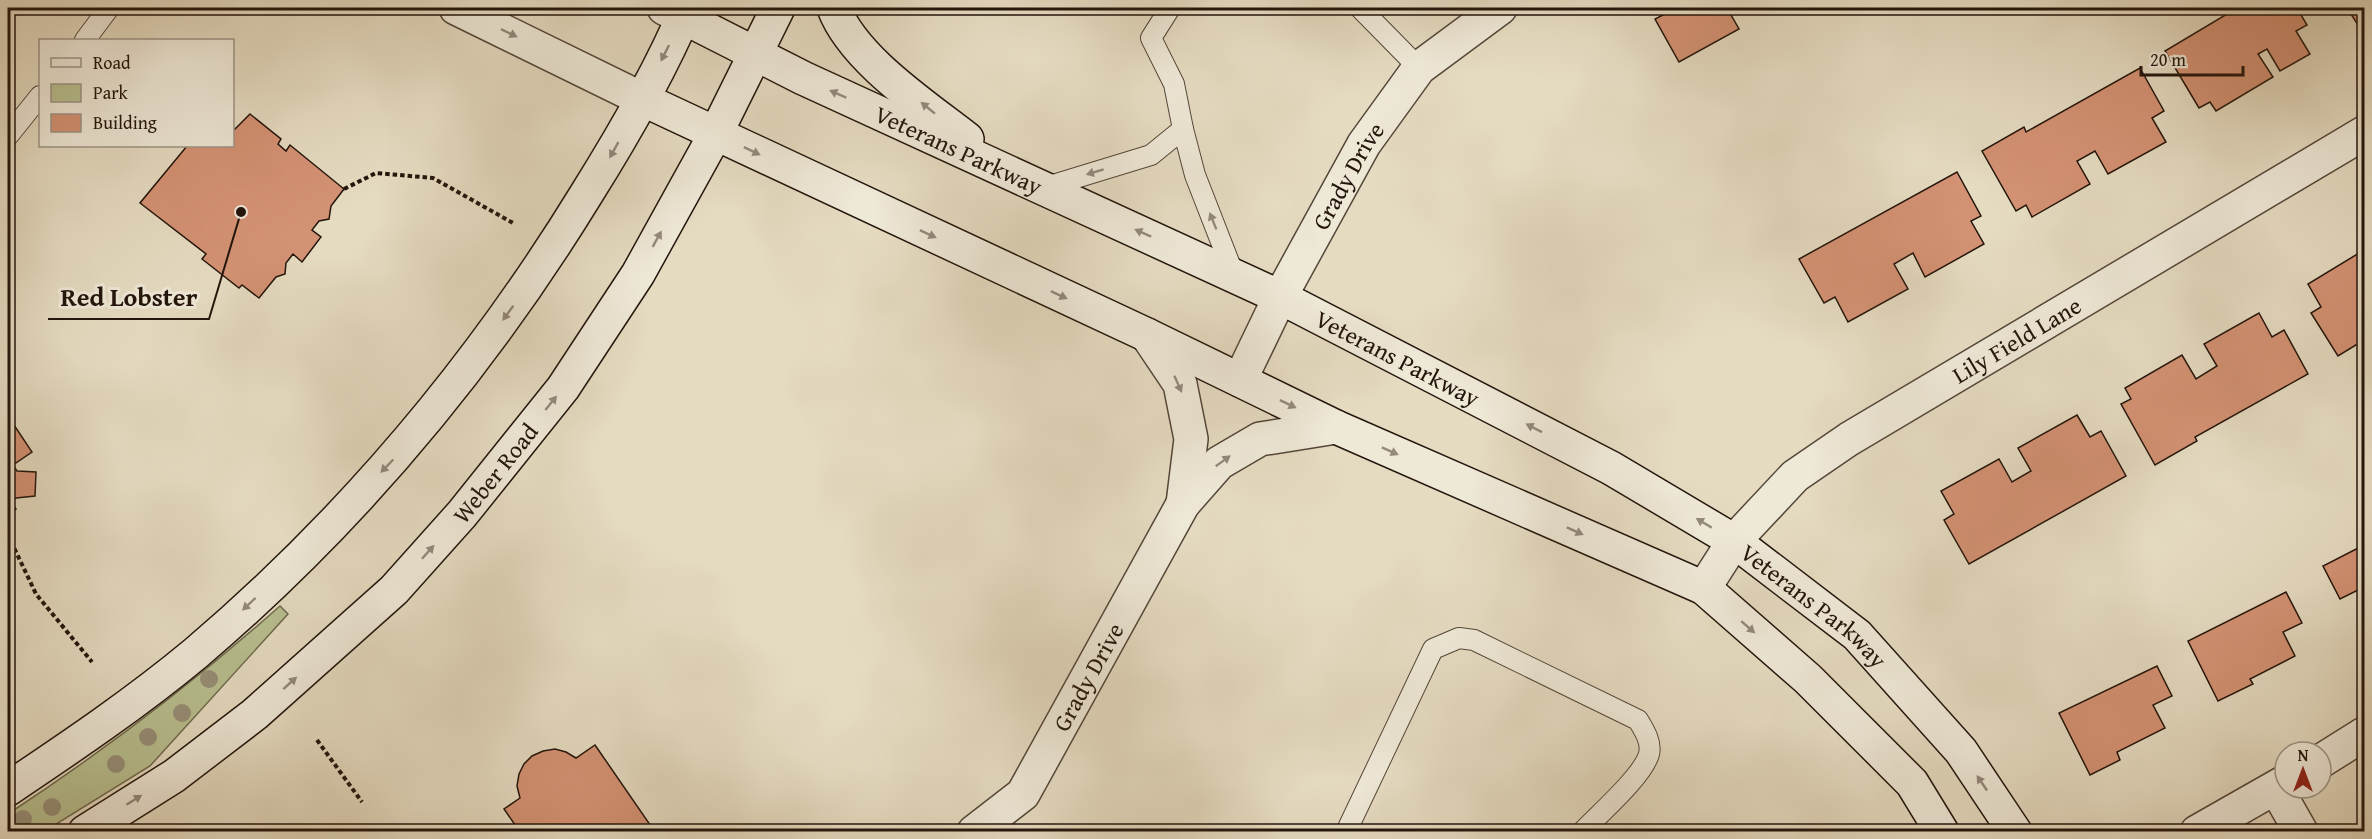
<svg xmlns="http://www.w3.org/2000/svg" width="2372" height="839" font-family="'Gentium Book Plus',serif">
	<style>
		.green { fill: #b8bf90; stroke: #6e6a4e; stroke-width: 1.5 }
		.building { fill: #d49274; stroke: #23150c; stroke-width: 1.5 }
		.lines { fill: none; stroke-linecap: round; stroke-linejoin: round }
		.service-casing { stroke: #544639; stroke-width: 22 }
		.minor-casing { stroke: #544639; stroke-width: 36 }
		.secondary-casing { stroke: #23150c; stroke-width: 36 }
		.path { stroke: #23150c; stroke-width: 4; stroke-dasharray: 4.5 3; stroke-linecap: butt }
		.service { stroke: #eee8d7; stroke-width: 20 }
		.minor { stroke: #eee8d7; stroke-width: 33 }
		.secondary { stroke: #eee8d7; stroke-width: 33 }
		.tree { fill: #978f77 }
		.oneway { fill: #93897c }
		.labels { text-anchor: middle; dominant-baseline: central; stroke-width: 6; stroke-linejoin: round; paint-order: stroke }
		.street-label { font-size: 24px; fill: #23150c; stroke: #eee8d7 }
		.leader { fill: none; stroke: #23150c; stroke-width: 2 }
		.callout-dot { fill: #23150c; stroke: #eee8d7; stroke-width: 2 }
		.callout-label { font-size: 26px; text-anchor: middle; font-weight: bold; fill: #23150c; stroke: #eee8d7; stroke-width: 6; stroke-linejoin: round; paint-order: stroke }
	</style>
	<rect width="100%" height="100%" fill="#e5dbc1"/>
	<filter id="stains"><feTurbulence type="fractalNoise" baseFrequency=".00333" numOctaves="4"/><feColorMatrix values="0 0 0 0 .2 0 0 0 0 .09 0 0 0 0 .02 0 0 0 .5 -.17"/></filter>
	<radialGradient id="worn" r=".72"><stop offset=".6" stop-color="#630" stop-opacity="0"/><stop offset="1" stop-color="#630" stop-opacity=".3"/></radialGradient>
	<path class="green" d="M280,606L288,614L150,766L45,831H8V814C104,751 194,682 280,606Z"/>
	<g class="building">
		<path d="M1676,8H1727L1739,29L1679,62L1655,19Z"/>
		<path d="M2237,8H2297L2307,25L2296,31L2310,54L2280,71L2267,49L2258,54L2273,77L2216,111L2210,102L2199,108L2165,51Z"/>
		<path d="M2347,8H2364V21L2358,25Z"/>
		<path d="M2140,68L2164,111L2152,118L2166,142L2108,174L2095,151L2077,161L2090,184L2032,217L2026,205L2016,211L1982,151L2024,127L2026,132Z"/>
		<path d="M250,114L281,139L278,144L286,151L290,145L344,189L331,206L329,219L319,221L312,230L321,237L302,262L293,254L286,263L285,274L276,277L259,298L242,285L239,288L202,259L206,254L140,203L187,146H232V132Z"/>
		<path d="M1957,172L1981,216L1971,221L1984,244L1925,277L1913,253L1894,264L1908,289L1848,322L1835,297L1824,303L1799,259Z"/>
		<path d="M2364,250V340L2338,356L2311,313L2321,307L2308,284Z"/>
		<path d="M2259,313L2272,337L2284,330L2308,374L2195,437L2197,441L2155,465L2121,404L2131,399L2125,388L2182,355L2196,379L2217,366L2204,344Z"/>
		<path d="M2077,415L2090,437L2101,431L2126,476L1969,564L1944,520L1954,514L1941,491L1999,459L2012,482L2031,471L2018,448Z"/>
		<path d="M8,416L32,452L13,465L17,471L36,472L35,496L16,498L11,501L16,509L8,515Z"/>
		<path d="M2364,545V597L2360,589L2340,599L2323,566Z"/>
		<path d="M2286,592L2302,623L2283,632L2295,656L2250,679L2253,684L2218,701L2188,641Z"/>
		<path d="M2157,666L2172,696L2153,705L2165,728L2117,752L2120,760L2090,775L2059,713Z"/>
		<path d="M595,745L655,832H520L504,809L520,798L517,786L519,774L524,764L532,756L543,751L555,749L566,752L576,758Z"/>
	</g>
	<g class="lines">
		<defs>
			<g id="service">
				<path d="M1170,8L1151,38L1174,84L1183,129"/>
				<path d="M1360,8L1419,68"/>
				<path d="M85,40L109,8"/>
				<path d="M8,136L40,96"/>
				<path d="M1043,188L1151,155L1183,129L1195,175L1234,275"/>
				<path d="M1346,832L1433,649L1459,638L1474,640L1638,720C1644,730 1652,742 1649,754C1643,776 1599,814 1582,832"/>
			</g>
			<g id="minor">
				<path d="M456,8L642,99"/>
				<path d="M664,8L683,17"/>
				<path d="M1147,335L1180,384L1191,439L1183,504"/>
				<path id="s1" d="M1240,380L1280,297L1364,144L1419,68L1500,8"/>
				<path id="s2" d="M1704,588L1734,541L1795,476L1849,439L2364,133"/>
				<path d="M2321,761L2364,734"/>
				<path d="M2276,788L2301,832"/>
				<path id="s3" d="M974,832L1023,794L1183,504L1219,463L1260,439L1336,427"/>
				<path d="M2197,832L2285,782"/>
			</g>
			<g id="secondary">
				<path d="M834,8C853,59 925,106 967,139"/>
				<path id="s4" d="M683,17L803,78L1280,297L1611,468L1734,541L1857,635L1961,751L2015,832"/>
				<path d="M642,99L1147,335L1336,427L1704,588L1808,679L1912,783L1942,832"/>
				<path d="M8,789C72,746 136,703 196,653C350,522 481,366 587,193C624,134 660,72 687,8"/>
				<path id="s5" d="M85,832L174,776L255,714L394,590L462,514L563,388L638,274L716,133L778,8"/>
			</g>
		</defs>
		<use href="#service" class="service-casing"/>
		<use href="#minor" class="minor-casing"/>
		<use href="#secondary" class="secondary-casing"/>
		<g class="path">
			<path d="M344,189L376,173L433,178L513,223"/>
			<path d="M8,535L36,594L92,662"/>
			<path d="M317,740L362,802"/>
		</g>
		<use href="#service" class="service"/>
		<use href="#minor" class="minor"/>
		<use href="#secondary" class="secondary"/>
	</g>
	<g class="tree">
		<circle cx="209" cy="679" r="9"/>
		<circle cx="182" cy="713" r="9"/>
		<circle cx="148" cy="737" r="9"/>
		<circle cx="116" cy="764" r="9"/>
		<circle cx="52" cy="807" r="9"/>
		<circle cx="23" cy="819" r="9"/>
	</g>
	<defs><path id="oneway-solid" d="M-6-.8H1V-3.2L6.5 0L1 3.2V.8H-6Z" transform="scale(1.5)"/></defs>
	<g class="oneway">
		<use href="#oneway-solid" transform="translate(509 33) rotate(26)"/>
		<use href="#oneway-solid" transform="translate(665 53) rotate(117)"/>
		<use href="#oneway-solid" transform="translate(838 94) rotate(-156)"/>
		<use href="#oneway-solid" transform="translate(928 108) rotate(-141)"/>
		<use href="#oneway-solid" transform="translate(614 150) rotate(119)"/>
		<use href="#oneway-solid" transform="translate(752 151) rotate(26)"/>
		<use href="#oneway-solid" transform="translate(1095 172) rotate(163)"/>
		<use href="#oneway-solid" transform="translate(1213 221) rotate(-112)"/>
		<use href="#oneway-solid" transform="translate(1143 233) rotate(-156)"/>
		<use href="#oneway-solid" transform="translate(928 234) rotate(25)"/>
		<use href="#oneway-solid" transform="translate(657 239) rotate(-61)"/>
		<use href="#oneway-solid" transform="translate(1059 295) rotate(25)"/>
		<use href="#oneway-solid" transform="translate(508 313) rotate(126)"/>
		<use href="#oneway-solid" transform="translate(1178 384) rotate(66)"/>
		<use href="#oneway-solid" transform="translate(551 403) rotate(-51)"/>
		<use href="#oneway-solid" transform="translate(1288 404) rotate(26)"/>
		<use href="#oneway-solid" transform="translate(1534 428) rotate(-153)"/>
		<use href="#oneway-solid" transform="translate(1390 451) rotate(24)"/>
		<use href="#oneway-solid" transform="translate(1223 461) rotate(-36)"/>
		<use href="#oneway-solid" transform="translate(387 466) rotate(134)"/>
		<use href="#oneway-solid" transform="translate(1704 523) rotate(-149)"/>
		<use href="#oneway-solid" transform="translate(1575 531) rotate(24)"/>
		<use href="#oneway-solid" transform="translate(428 552) rotate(-48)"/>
		<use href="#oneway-solid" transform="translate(249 604) rotate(137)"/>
		<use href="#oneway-solid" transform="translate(1748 627) rotate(41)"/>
		<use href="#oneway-solid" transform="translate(290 683) rotate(-42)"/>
		<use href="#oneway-solid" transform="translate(1982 783) rotate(-124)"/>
		<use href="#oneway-solid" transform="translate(134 800) rotate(-32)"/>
	</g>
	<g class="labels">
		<g class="street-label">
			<text stroke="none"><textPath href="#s4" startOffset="306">Veterans Parkway</textPath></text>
			<text stroke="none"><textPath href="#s1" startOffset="231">Grady Drive</textPath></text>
			<text stroke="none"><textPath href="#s2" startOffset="405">Lily Field Lane</textPath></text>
			<text stroke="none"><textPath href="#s4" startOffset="792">Veterans Parkway</textPath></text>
			<text stroke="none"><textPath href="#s5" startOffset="548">Weber Road</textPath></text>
			<text stroke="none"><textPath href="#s4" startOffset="1278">Veterans Parkway</textPath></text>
			<text stroke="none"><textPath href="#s3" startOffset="196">Grady Drive</textPath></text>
		</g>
	</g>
	<path class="leader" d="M241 212L209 319H48"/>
	<circle class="callout-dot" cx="241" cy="212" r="6"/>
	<g class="callout-label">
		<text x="129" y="306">Red Lobster</text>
	</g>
	<rect width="2372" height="839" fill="none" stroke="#e5dbc1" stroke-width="30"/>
	<rect x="9" y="9" width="2354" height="821" fill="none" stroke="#23150c" stroke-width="3"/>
	<rect x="15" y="15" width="2342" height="809" fill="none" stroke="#23150c" stroke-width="1.5"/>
	<rect x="39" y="39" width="195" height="108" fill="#eee8d7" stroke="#9d9486" stroke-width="1.5"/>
	<rect x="51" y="58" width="30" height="9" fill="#eee8d7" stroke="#9d9486" stroke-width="1.5"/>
	<text x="93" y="69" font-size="18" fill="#23150c">Road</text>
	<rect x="51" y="84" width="30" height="18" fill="#b8bf90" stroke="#9d9486" stroke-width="1.5"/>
	<text x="93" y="99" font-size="18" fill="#23150c">Park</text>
	<rect x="51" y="114" width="30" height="18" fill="#d49274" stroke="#9d9486" stroke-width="1.5"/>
	<text x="93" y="129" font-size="18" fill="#23150c">Building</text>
	<g transform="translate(2303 770)"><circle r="28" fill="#eee8d7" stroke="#9d9486" stroke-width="1.5"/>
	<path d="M0-4.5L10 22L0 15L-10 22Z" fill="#8f2418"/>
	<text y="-9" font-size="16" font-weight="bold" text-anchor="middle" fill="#23150c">N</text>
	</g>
	<path d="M2141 66v9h102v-9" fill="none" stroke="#23150c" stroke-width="3"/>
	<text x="2150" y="66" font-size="18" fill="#23150c" stroke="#eee8d7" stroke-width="4.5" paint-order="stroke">20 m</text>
	<rect width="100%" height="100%" filter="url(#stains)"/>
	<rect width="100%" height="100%" fill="url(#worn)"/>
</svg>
